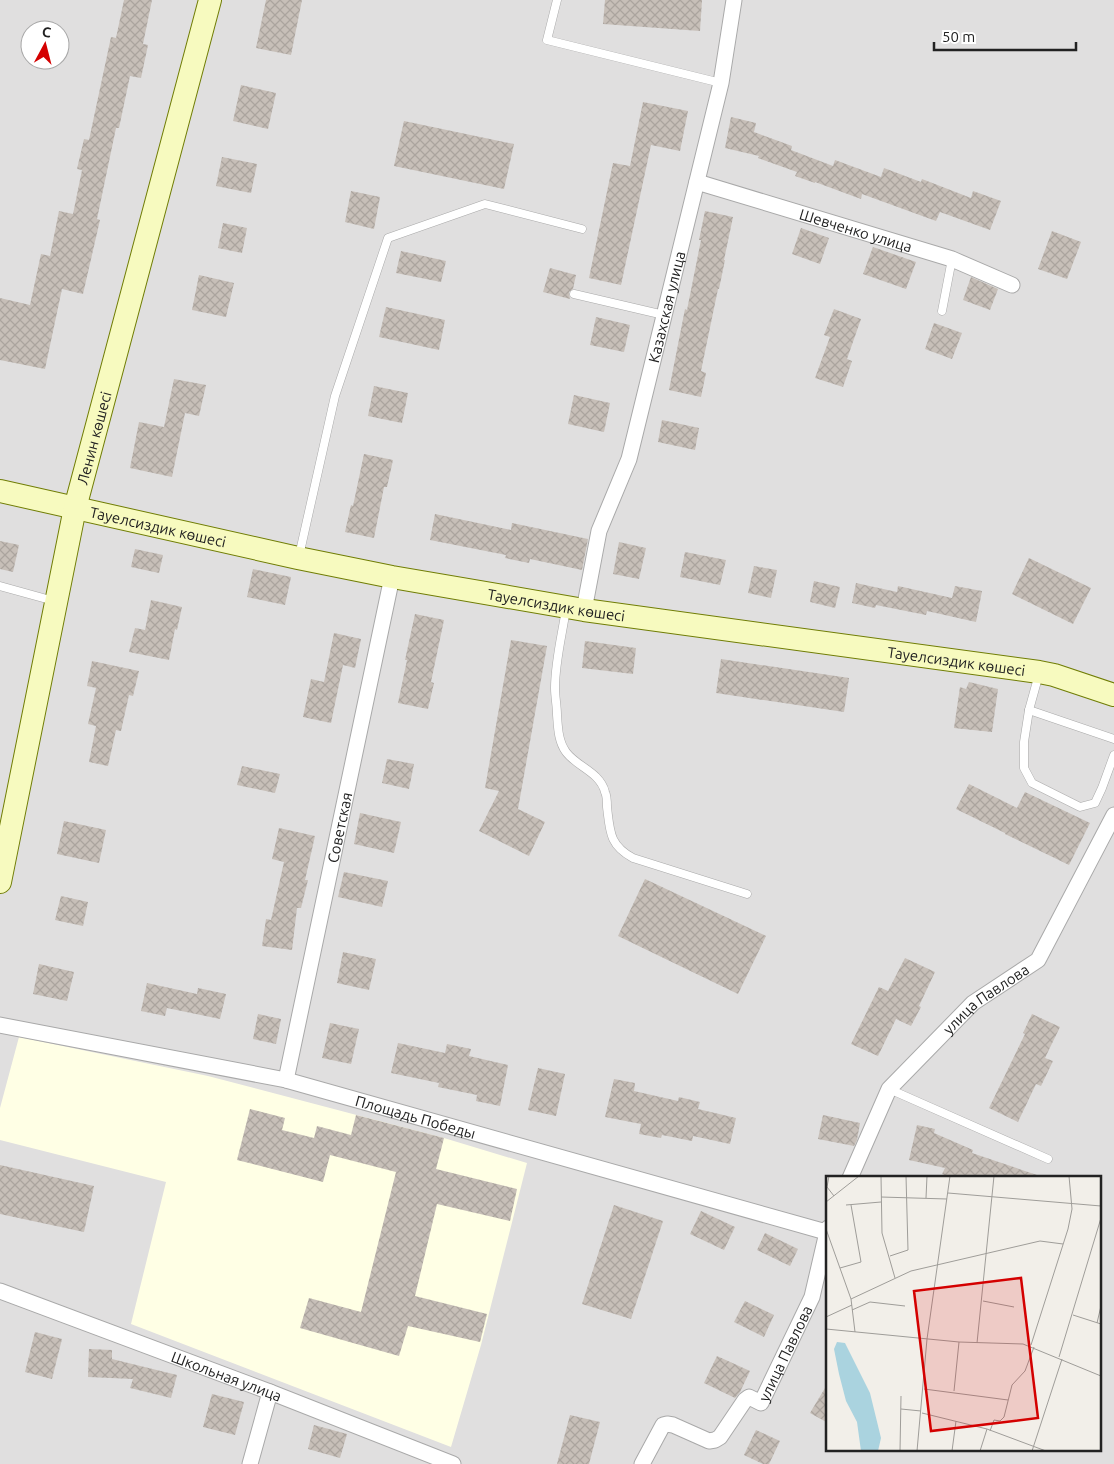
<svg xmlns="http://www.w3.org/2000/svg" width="1114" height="1464" font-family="Ubuntu,sans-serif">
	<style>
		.residential { fill: #e0dfdf; fill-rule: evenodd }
		.education { fill: #ffffe5 }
		.building { fill: url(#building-cross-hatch) }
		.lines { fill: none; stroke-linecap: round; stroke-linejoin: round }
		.lane-casing { stroke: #a9a9a9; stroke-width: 9 }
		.street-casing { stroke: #a9a9a9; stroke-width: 17 }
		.secondary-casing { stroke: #707d05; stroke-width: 24 }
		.lane { stroke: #fff; stroke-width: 8 }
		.street { stroke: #fff; stroke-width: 15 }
		.secondary { stroke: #f7fabf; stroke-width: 22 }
		.labels { text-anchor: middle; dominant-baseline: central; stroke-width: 4.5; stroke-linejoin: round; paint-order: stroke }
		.street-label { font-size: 15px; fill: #222; stroke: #fff }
		.inset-road { fill: none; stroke: #9f9d99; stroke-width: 1 }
		.view { fill: #d40000; fill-opacity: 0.15; stroke: #d40000; stroke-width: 2.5 }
		.inset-edge { fill: none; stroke: #222; stroke-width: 2.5 }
	</style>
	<defs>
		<pattern id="building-cross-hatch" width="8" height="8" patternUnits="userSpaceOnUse" patternTransform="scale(1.25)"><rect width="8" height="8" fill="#c7bfb8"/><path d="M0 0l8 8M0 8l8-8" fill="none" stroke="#aba49e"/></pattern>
	</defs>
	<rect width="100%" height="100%" fill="#f2efe9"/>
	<path class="residential" d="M0,0H1114V1464H0ZM30,30H60V60H30ZM828,1178H1100V1450H828Z"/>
	<path class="education" d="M19,1037L208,1076L444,1138L527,1163L481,1345L451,1447L131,1324L166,1182L0,1140V1108Z"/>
	<g class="building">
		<path d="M124,0H152L143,44L148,45L141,78L130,76L119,128H116L97,219L100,220L83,294L62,289L45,369L0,360V298L30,305L41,254L50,256L59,211L73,214L82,170L77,169L84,139L89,140L111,37L116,38Z"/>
		<path d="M266,0H302L291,55L256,48Z"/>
		<path d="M605,0H702L700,31L603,24Z"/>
		<path d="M241,85L276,93L268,129L233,121Z"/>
		<path d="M643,102L688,111L680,151L651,145L621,285L589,278L613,163L630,166Z"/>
		<path d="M731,117L756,123L754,132L792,146L791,150L833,166L835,160L881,177L884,168L921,182L922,179L971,198L973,191L1001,201L990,230L940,212L936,221L862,194L861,199L815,182V183L795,176L797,172L758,158L759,156L725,148Z"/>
		<path d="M404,121L514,144L504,189L394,166Z"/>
		<path d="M222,157L257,164L251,193L216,186Z"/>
		<path d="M351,191L380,197L374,229L345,222Z"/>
		<path d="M705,211L733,217L724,260H725L719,289H718L701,371L706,373L701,397L669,390L685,309L687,310L701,240H699Z"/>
		<path d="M223,223L247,228L242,253L218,248Z"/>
		<path d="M801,228L829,238L820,264L792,254Z"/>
		<path d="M1052,231L1081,242L1067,279L1038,269Z"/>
		<path d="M873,247L916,262L906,289L863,274Z"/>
		<path d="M401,251L446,261L441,282L396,273Z"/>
		<path d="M550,268L576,275L573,289L569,292L570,299L543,292Z"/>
		<path d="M199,275L234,283L226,317L192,310Z"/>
		<path d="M971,277L998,289L990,310L963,300Z"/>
		<path d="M386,307L445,320L439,350L379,337Z"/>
		<path d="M834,309L861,319L847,359L852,361L843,387L815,378L830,337L824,335Z"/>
		<path d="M596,317L630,325L624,352L590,345Z"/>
		<path d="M934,323L962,333L952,359L925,349Z"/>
		<path d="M174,379L206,385L199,416L185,413L172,477L130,468L139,422L164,427Z"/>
		<path d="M374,386L408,393L402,423L368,416Z"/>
		<path d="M574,395L610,403L604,432L568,424Z"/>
		<path d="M662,420L699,428L695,450L658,442Z"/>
		<path d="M364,454L393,460L387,487H384L374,538L345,532L351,505L353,506Z"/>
		<path d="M435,514L511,530L512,523L588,539L582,570L530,559L529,563L505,558L506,555L430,540Z"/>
		<path d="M0,541L19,545L13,572L0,569Z"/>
		<path d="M619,542L646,548L639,579L613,574Z"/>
		<path d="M135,549L163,555L159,573L131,567Z"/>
		<path d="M685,552L726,560L720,585L680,577Z"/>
		<path d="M1029,558L1091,588L1073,624L1012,594Z"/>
		<path d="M754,566L777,570L771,598L748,593Z"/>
		<path d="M253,569L291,577L285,605L247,597Z"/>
		<path d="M814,581L840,587L835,608L810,602Z"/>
		<path d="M856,583L897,592L898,586L952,598L955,586L982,591L976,622L927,611L926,615L876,605L875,608L852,603Z"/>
		<path d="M151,600L182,607L177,630L175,629L169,660L129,652L135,628L145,630Z"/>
		<path d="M415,614L444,620L431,682L434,683L428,709L398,703L407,660H405Z"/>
		<path d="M334,633L361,639L355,668L343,665L331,723L303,717L311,679L324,682Z"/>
		<path d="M511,640L547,646L518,809L545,822L529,856L479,831L499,791L485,788Z"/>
		<path d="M585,641L636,648L633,674L582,668Z"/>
		<path d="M721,659L849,678L844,712L716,693Z"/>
		<path d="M92,661L139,671L133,696L129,695L121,731L116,730L108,766L89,762L96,726L88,724L96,688L87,686Z"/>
		<path d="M969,682L998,689L992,732L954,728L960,687L966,689Z"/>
		<path d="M387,759L414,764L409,789L382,783Z"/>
		<path d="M242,766L280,774L275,793L237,785Z"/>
		<path d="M969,784L1017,808L1025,792L1090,823L1069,865L1005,834V833L956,809Z"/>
		<path d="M360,813L401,822L394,853L354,844Z"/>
		<path d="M64,821L106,830L99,863L57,854Z"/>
		<path d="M279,828L315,836L305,880H308L301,908H297L292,950L262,946L266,919L271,920L284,862L272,859Z"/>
		<path d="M344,872L388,881L382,907L338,897Z"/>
		<path d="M645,879L766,936L738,994L618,936Z"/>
		<path d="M61,896L88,902L83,926L55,920Z"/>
		<path d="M343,952L376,959L369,990L337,983Z"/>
		<path d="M905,958L935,972L919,1006L921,1007L911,1026L896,1019L878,1056L851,1044L879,987L888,991Z"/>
		<path d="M39,964L74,972L67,1001L33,994Z"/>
		<path d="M147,983L197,994L198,988L226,994L220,1019L167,1008L165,1016L141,1011Z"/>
		<path d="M258,1014L281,1019L276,1044L253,1039Z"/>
		<path d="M1032,1014L1060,1027L1045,1058L1053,1061L1041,1086L1036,1084L1018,1122L989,1108L1025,1034L1023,1033Z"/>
		<path d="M330,1023L359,1029L351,1064L322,1058Z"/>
		<path d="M398,1043L445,1053L447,1044L471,1049L469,1056L508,1065L500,1106L476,1101L477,1095L438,1087L439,1083L391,1073Z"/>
		<path d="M538,1068L565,1074L556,1116L528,1110Z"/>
		<path d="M614,1079L635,1083L634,1091L678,1101L679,1097L700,1102L698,1109L736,1118L730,1144L693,1136L692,1141L662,1135L661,1138L639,1134L641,1124L605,1117Z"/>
		<path d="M250,1109L285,1118L282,1130L314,1138L317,1126L351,1135L356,1115L444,1138L436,1169L517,1189L510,1221L437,1204L415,1296L487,1314L480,1342L408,1326L399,1356L300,1328L309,1298L361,1312L396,1172L330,1155L323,1182L237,1160Z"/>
		<path d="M823,1115L860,1123L857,1140L854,1146L818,1139Z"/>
		<path d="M917,1125L935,1129L934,1133L973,1150L972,1153L1037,1175V1178H951L942,1174L945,1168L909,1160Z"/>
		<path d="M0,1165L94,1186L84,1232L0,1214Z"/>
		<path d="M614,1205L663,1221L631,1319L582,1304Z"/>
		<path d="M701,1211L735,1227L724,1250L690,1234Z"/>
		<path d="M765,1233L798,1249L790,1266L757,1250Z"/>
		<path d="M745,1301L774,1315L764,1337L734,1322Z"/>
		<path d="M35,1332L62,1339L52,1379L25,1372Z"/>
		<path d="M89,1349L112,1350V1359L177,1375L171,1398L130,1388L133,1379L88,1377Z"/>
		<path d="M717,1356L750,1371L740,1392L735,1398L704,1383Z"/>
		<path d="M828,1383V1423L810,1413Z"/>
		<path d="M212,1394L244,1402L235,1435L203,1427Z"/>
		<path d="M570,1415L600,1422L589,1464H557Z"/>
		<path d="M314,1425L347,1434L340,1458L308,1449Z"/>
		<path d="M756,1430L780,1441L769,1464H763L744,1455Z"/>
	</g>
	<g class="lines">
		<defs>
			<g id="lane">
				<path d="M557,0L547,40L721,83"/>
				<path d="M574,294L664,315"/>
				<path d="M942,311L952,259"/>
				<path d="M299,556L335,396L388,238L485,204L582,229"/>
				<path d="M0,586L54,601"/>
				<path d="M566,609C562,635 555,662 555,688C555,697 557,706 557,715C558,727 558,741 566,752C577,767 600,772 605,792C607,796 607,802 607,807C610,831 609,845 633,858L747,894"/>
				<path d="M1039,674L1029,710L1024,742V768L1032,783L1080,807L1095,803L1102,788L1114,755"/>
				<path d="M1029,710L1114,739"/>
				<path d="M889,1089L1048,1159"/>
			</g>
			<g id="street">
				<path id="s1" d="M697,182L952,259L1012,285"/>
				<path id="s2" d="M584,610L599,531L629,459L721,83L734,0"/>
				<path id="s3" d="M0,1025L286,1080L826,1232"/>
				<path id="s4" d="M286,1080L392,577"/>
				<path id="s5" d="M850,1178L889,1089L973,1003L1038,960L1114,815"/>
				<path id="s6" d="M0,1291L270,1392L453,1464"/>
				<path d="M250,1464L270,1392"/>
				<path id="s7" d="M642,1464L663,1425L667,1424L673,1425L709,1441L715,1440L720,1437L745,1400L749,1397L761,1403L812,1297L828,1228"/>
			</g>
			<g id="secondary">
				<path id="s8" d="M0,491L298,558L392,577L584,610L1039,672L1054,675L1114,695"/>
				<path id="s9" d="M0,882L75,508L210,0"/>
			</g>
		</defs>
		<use href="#lane" class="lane-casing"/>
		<use href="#street" class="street-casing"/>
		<use href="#secondary" class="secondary-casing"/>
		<use href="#lane" class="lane"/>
		<use href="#street" class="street"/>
		<use href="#secondary" class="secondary"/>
	</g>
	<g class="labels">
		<g class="street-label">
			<text stroke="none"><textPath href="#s1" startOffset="166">Шевченко улица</textPath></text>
			<text stroke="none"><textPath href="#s2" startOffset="315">Казахская улица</textPath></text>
			<text stroke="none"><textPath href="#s9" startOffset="454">Ленин көшесі</textPath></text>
			<text stroke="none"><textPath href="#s8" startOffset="162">Тауелсиздик көшесі</textPath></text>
			<text stroke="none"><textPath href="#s8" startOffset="568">Тауелсиздик көшесі</textPath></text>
			<text stroke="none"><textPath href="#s8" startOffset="972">Тауелсиздик көшесі</textPath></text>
			<text stroke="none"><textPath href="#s4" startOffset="258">Советская</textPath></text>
			<text stroke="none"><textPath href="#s5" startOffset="230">улица Павлова</textPath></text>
			<text stroke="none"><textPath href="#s3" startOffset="426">Площадь Победы</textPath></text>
			<text stroke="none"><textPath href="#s7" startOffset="224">улица Павлова</textPath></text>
			<text stroke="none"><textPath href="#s6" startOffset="242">Школьная улица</textPath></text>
		</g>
	</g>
	<g transform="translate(826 1176)">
		<rect width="275" height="275" fill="#f2efe9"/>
		<path d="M11,166L19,167L44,217L55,262L52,275H35L31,246L20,225L13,198L8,173Z" fill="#aad3df"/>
		<path class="inset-road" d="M3,0L1,11L8,20M55,0L56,57L69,102M122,17L275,30M55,21L121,23M100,22L101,0M0,26L33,0M20,29L55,26M0,53L25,123L29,156M64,80L82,74L80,0M14,92L35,86L25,29M25,123L85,95L214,65L237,68M157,125L188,131M26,134L44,126L79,130M247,139L275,148M0,141L26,129M271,147L275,130M0,153L133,166L197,168L275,200M151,167L168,0M205,169L242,53L246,33L243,0M233,181L275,42M98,213L182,224M128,215L133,166M75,233L95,235M96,237L161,253L220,275M164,255L168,244L174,245L178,241L186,209L199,195L208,171M74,275L75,220M91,275L101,163L124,0M126,275L130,245M154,275L161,253M206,275L236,183"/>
		<path class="view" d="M195,102L212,242L105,255L88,115Z"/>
		<rect width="275" height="275" class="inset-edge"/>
	</g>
	<g transform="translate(45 45) rotate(7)"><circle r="24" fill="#ffffff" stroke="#a7a7a7"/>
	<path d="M0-4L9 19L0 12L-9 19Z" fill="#d40000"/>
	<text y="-8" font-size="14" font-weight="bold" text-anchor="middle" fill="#222222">С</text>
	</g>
	<path d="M934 42v8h142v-8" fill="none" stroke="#222222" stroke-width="2.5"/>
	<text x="942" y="42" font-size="15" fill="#222222" stroke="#ffffff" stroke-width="4" paint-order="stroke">50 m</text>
</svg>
